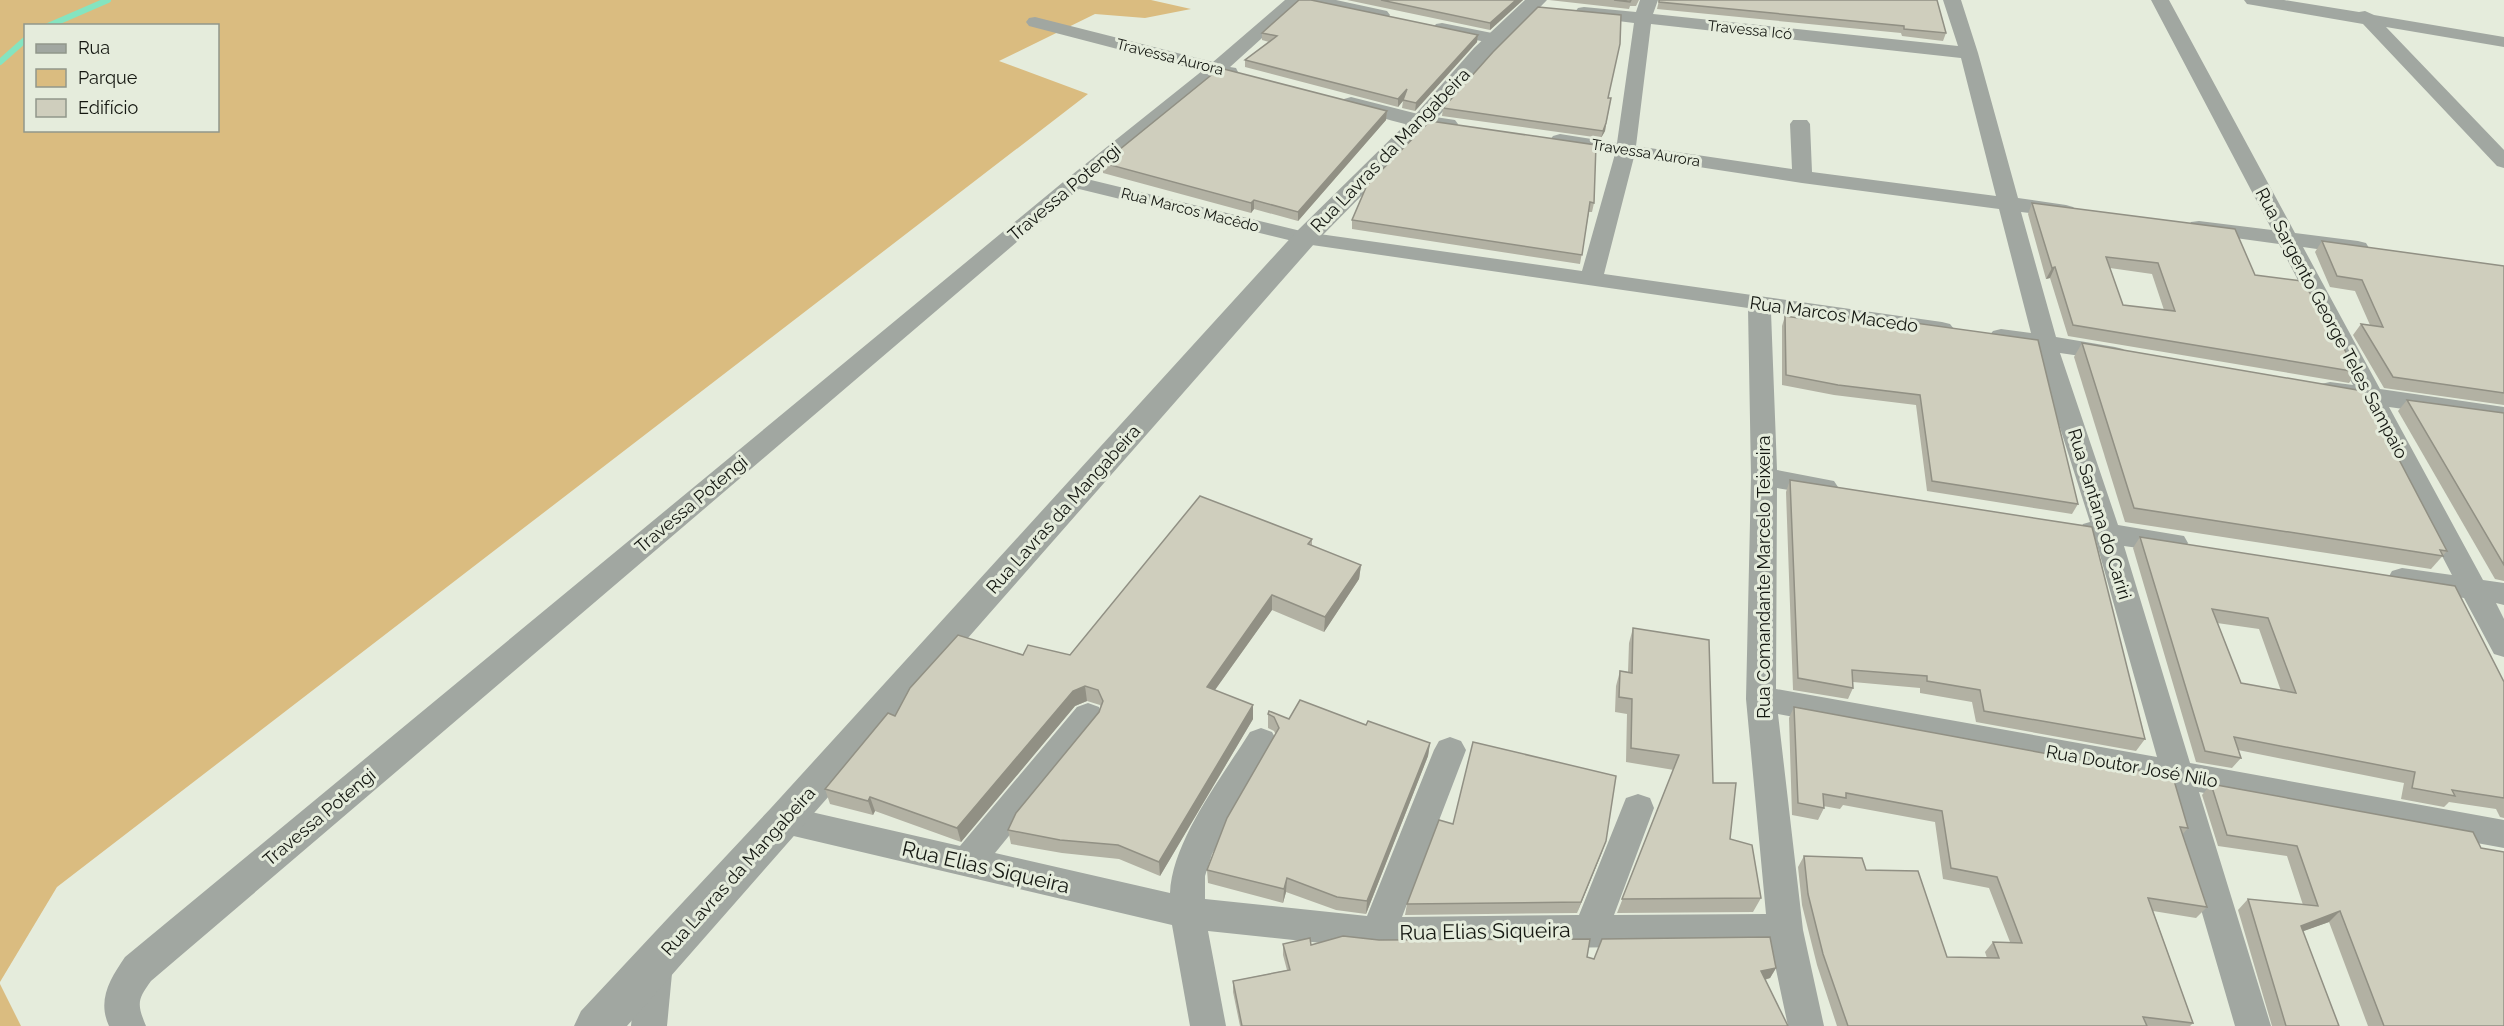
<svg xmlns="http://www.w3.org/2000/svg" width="2504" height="1026" font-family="Raleway,sans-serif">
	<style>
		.green { fill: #dabc80; fill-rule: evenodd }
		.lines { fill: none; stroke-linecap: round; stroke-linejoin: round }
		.stream { stroke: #85e4c0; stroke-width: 6 }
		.minor { fill: #a1a7a1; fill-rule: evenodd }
		.tertiary { fill: #a1a7a1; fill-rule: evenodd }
		.wall { fill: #b2b1a3; fill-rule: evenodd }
		.shaded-wall { fill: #919084 }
		.building { fill: #cfcebd; stroke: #919084; stroke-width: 1.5; fill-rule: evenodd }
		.labels { text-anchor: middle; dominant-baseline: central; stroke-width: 6; stroke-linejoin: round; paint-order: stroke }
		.far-street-label { font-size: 15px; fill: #141711; stroke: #e5ecdc }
		.street-label { font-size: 18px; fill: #141711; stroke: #e5ecdc }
		.near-street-label { font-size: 21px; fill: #141711; stroke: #e5ecdc }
	</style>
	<rect width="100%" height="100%" fill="#e5ecdc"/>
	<g class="green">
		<path d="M0,0H1151L1191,9L1145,18L1095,14L999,61L1088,94L57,887L0,982ZM26,26H218V130H26Z"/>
		<path d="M0,984L21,1026H0Z"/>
	</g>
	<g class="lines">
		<g class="stream">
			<path d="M48,26L108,0"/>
			<path d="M0,62L26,39"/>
		</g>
		<g class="minor">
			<path d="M1285,0H1336L1387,11L1390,15L1387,19L1381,20L1306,4L1304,0L1230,67L1236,68L1238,72L1236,76L1229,78L1220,75L1091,180L1305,232L1582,271L1615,154L1560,146L1553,144L1550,140L1553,136L1560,134L1617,143L1634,23L1578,16L1575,12L1578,8L1584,7L1636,12L1640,0H1658L1653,14L1958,46L1943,0H1961L1978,53L2018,198L2066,205L2073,207L2077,211L2073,215L2066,217L2021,212L2056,337L2115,347L2123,349L2127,354L2123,359L2115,361L2060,353L2118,525L2184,536L2188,543L2184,550L2174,553L2124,546L2190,763L2504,820V848L2199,792L2271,1026H2235L2165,786L1778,714L1803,930L1824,1026H1788L1771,946L1378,949L1208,931L1226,1026H1190L1172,925L785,834L773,830L769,820L773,810L785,806L960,846L1077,707L1088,703L1099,707L1103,716L1099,725L995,853L1170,893C1172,841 1222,777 1250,732L1261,728L1272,732L1277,741L1212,854L1205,876V899L1367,916L1434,750L1439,741L1450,737L1461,741L1466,750L1402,917L1579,915L1626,798L1638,794L1650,798L1654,808L1614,915L1766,914L1746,699L1751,477L1748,308L1305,244L1079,189L151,981C137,1000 137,1004 146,1026H109C97,1000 110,979 125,957L1068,178L1202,71L1029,26L1026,22L1029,18L1035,17L1213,62ZM1651,24L1961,58L1996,196L1812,172L1810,124L1807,120H1793L1790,124L1792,169L1636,146ZM1634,157L1802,183L1999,209L2031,333L2001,329L1993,331L1989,336L1993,341L2035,349L2090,522L2083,524L2079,531L2083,538L2096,541L2157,757L1776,689L1777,488L1825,496L1834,493L1838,487L1834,481L1777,470L1771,312L1942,336L1950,334L1954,329L1950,324L1942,322L1604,274Z"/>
			<path d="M2151,0H2169L2295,233L2358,241L2366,243L2369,248L2366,253L2358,255L2303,247L2380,389L2504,407V423L2389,407L2483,580L2504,583V605L2496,603L2504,619V657L2494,654L2464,598L2402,588L2392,585L2388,578L2392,571L2402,568L2452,575L2362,403L2321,396L2318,390L2321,384L2330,382L2353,385L2279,244L2199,233L2191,232L2188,227L2191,222L2199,221L2272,230Z"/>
			<path d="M2244,0H2284L2359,12L2365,11L2374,15L2504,37V47L2386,27L2504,150V168L2497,166L2363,24L2253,5L2247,4Z"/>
			<path d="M1442,23L1502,35L1505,39L1502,43L1496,44L1436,32L1433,28L1436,24Z"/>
			<path d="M1351,97L1422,115L1455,120L1458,124L1455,128C1429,135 1372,114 1344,107L1341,103L1344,99Z"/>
			<path d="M655,946L668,951L673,963L667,1026H631L637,963L642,951Z"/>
		</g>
		<path class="tertiary" d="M1525,0H1547L1490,58L1430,126L1314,244L627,1026H574L581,1011L771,808L1296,232L1414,116L1474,48Z"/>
	</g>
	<g class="wall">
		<path d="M1347,0H1523L1490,30Z"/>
		<path d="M1549,0H1639L1636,6H1630L1629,9Z"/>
		<path d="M1659,0H1937L1946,33L1943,41L1902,36L1901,33L1657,9Z"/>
		<path d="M1262,33L1478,35L1477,42L1415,111L1402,108L1403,101L1398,107L1245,67V60L1269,42L1262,40Z"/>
		<path d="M1608,98H1611L1605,131L1601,138L1442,116L1443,108Z"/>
		<path d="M1387,111L1386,120L1298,221L1254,209L1251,213L1103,173V163Z"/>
		<path d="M1596,145L1594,203L1592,212H1589L1580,264L1352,229V220Z"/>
		<path d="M2032,203L2255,275L2357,372L2349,383L2068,336L2050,278L2046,279L2028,214ZM2110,268L2152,274L2164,310L2123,305Z"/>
		<path d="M2322,241L2504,266V405L2384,388L2353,335L2361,324L2370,325L2355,291L2330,287L2315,252Z"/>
		<path d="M1805,313L1906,325L1908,322L2078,504L2072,514L1927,491L1916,405L1834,395L1782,385V326L1785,316L1803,319Z"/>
		<path d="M2082,343L2447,551L2431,569L2125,522L2074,357Z"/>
		<path d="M2407,400L2504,413V581L2495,579L2398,411Z"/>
		<path d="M1790,480L2145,739L2136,751L1976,722L1972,702L1920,693V688L1853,682V688L1848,699L1793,690L1786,492Z"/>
		<path d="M2140,537L2504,682V818L2500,817L2496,809L2449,802L2444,807L2401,799L2404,783L2238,750L2241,758L2232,768L2196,762L2133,548ZM2217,623L2259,629L2281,691L2241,683Z"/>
		<path d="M1312,539V546L1361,565L1359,579L1324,632L1272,610L1215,690L1253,719L1160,876L1119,859L1062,853L1011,844L1008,830L1099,712L1101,707L1100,705L1087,701L1075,706L961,842L875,811L873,815L830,804L825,789L895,716L1023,655H1070Z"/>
		<path d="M1633,628L1713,783L1730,839L1761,898L1753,912L1617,913L1674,770L1626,762L1627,714L1615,712L1616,686L1620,671L1628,672L1629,643Z"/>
		<path d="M1794,707L2188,828L2182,835L2207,907L2196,918L2153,911L2193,1023L2190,1026H1837L1817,965L1802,905L1798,867L1804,856L1866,870L1947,957L1987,958L1985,952L1993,942H2010L1989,888L1943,879L1935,822L1843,805L1840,809L1823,806L1824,808L1818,820L1792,815L1789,718Z"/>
		<path d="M1268,714L1289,719L1366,725L1430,743L1428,756L1366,914L1336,910L1286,892L1283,903L1208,883L1207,870L1276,735L1274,731L1268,728Z"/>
		<path d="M2211,784L2481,848L2504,1026H2368L2329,922L2303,931L2339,1026H2272L2238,910L2248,899L2303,905L2287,856L2218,846L2202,795Z"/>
		<path d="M1453,824L1602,852L1577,913L1405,915L1407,904Z"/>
		<path d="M1379,940L1587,957L1594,959L1776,968L1770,978L1765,980L1788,1026H1240L1233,992V981L1287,970L1283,955V944L1311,945Z"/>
	</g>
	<g class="shaded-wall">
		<path d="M1516,0H1523L1490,30V23Z"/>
		<path d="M1478,35L1477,42L1415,111L1416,103Z"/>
		<path d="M1407,89V96L1398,107V99Z"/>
		<path d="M1387,111L1386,120L1298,221V212Z"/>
		<path d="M1606,123L1605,131L1601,138L1603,131Z"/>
		<path d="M1254,200V209L1251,213V203Z"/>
		<path d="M2055,267L2050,278L2046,279L2052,268Z"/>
		<path d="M1361,565L1359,579L1324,632L1325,617Z"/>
		<path d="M1272,595V610L1207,701V687Z"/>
		<path d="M1085,686L1087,701L1075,706L961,842L957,828L1073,691Z"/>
		<path d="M1253,705V719L1160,876L1159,862Z"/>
		<path d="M1430,743L1428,756L1366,914L1367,901Z"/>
		<path d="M870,797L875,811L873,815L868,801Z"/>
		<path d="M1606,841L1602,852L1577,913L1581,902Z"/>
		<path d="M1287,878L1286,892L1283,903L1284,889Z"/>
		<path d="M2340,911L2329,922L2290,936L2301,926Z"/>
		<path d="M1776,968L1770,978L1755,982L1761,971Z"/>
	</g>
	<g class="building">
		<path d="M1299,0H1311L1478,35L1416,103L1403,100L1407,89L1398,99L1245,60L1277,36L1262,33Z"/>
		<path d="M1381,0H1516L1490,23Z"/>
		<path d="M1614,0H1631L1630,2Z"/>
		<path d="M1659,0H1937L1946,33L1904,29V26L1659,2Z"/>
		<path d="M1538,7L1621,15L1620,44L1608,98H1611L1606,123L1603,131L1443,108L1493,52Z"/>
		<path d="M1220,68L1387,111L1298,212L1254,200L1251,203L1103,163Z"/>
		<path d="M1430,121L1596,145L1594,203L1590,202L1582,255L1352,220L1367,185Z"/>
		<path d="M2032,203L2235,229L2255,275L2302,281L2328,320L2357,372L2073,325L2055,267L2052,268ZM2106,257L2158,263L2175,311L2123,305Z"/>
		<path d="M2322,241L2504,266V393L2393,377L2361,324L2383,327L2362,280L2337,276Z"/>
		<path d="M1805,313L1908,325V322L2038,340L2078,504L1932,481L1920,395L1838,385L1786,375L1785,316L1806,319Z"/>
		<path d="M2082,343L2363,391L2447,551L2440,550L2443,556L2134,508Z"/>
		<path d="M2407,400L2504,413V565Z"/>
		<path d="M1790,480L2092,527L2145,739L1984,711L1980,690L1927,681V676L1852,670L1853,688L1798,678Z"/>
		<path d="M1200,496L1312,539L1308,544L1361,565L1325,617L1272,595L1207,687L1253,705L1159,862L1118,845L1060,840L1008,830L1016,813L1099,712L1103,701L1098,690L1085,686L1073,691L957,828L870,797L868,801L825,789L888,713L895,716L910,688L958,635L1023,655L1028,645L1070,655Z"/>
		<path d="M2140,537L2455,586L2504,682V798L2452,790L2455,796L2412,788L2415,772L2234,737L2241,758L2205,751ZM2212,609L2268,618L2296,693L2241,683Z"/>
		<path d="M1633,628L1709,640L1713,783H1736L1730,839L1752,845L1761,898L1622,899L1679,755L1631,748L1632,699L1619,697L1620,671L1632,673Z"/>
		<path d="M1300,700L1366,725L1368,721L1430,743L1367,901L1337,897L1287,878L1284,889L1207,870L1227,818L1279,728L1274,717L1268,714L1269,711L1289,719Z"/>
		<path d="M1794,707L2173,777L2188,828L2180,827L2207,907L2148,898L2193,1023L2143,1017L2147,1026H1848L1823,954L1808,894L1804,856L1862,858L1866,870L1918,871L1947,957L1999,958L1993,942L2022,943L1997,877L1951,868L1942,811L1846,793V798L1823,794L1824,808L1798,803Z"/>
		<path d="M1473,742L1616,776L1606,841L1581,902L1407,904L1439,820L1453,824Z"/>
		<path d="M2211,784L2473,832L2481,848L2504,852V1026H2384L2340,911L2301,926L2339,1026H2286L2248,899L2318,906L2297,846L2227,835Z"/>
		<path d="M1343,936L1379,940L1590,939L1587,957L1594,959L1602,939L1770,937L1776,968L1761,971L1788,1026H1242L1233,981L1290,970L1283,944L1310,938L1311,945Z"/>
	</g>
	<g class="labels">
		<g class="far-street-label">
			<text transform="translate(1750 30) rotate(6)">Travessa Icó</text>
			<text transform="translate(1170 57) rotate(14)">Travessa Aurora</text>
			<text transform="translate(1646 153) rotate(9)">Travessa Aurora</text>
			<text transform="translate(1190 210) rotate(14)">Rua Marcos Macêdo</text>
		</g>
		<g class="street-label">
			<text transform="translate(1390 150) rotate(-46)">Rua Lavras da Mangabeira</text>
			<text transform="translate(1064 192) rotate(-40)">Travessa Potengi</text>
			<text transform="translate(1834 314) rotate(8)">Rua Marcos Macedo</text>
			<text transform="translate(2332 323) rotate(62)">Rua Sargento George Teles Sampaio</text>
			<text transform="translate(691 504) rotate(-40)">Travessa Potengi</text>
			<text transform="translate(1063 509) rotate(-48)">Rua Lavras da Mangabeira</text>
			<text transform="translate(2100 514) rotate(73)">Rua Santana do Cariri</text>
			<text transform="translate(1763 577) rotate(-90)">Rua Comandante Marcelo Teixeira</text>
			<text transform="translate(2132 766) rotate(10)">Rua Doutor José Nilo</text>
			<text transform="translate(319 817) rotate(-40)">Travessa Potengi</text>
			<text transform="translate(738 871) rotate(-48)">Rua Lavras da Mangabeira</text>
		</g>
		<g class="near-street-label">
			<text transform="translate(986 867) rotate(13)">Rua Elias Siqueira</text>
			<text transform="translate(1485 931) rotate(-1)">Rua Elias Siqueira</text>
		</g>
	</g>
	<rect x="24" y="24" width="195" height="108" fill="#e5ecdc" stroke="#91978b" stroke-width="1.5"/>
	<rect x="36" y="44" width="30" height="9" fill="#a1a7a1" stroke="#91978b" stroke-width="1.5"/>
	<text x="78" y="54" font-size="18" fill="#141711">Rua</text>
	<rect x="36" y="69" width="30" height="18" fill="#dabc80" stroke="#91978b" stroke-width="1.5"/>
	<text x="78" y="84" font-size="18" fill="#141711">Parque</text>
	<rect x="36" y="99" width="30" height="18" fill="#cfcebd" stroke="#91978b" stroke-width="1.5"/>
	<text x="78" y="114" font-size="18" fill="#141711">Edifício</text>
</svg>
